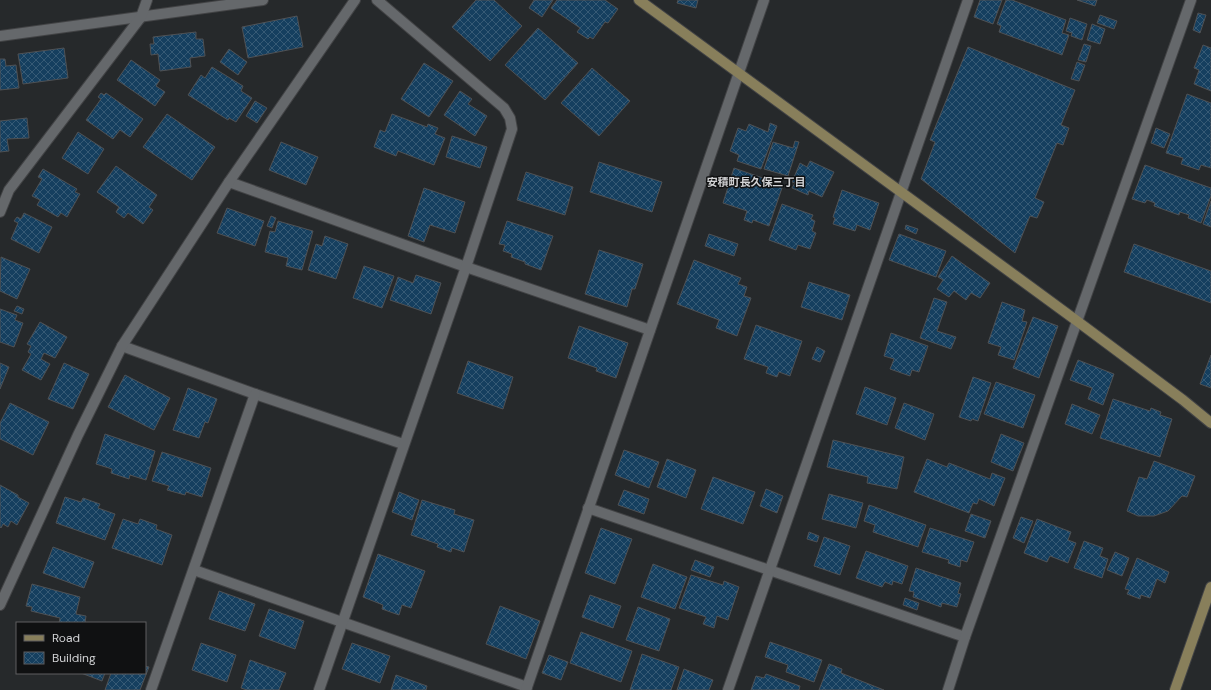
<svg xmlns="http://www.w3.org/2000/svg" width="1211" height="690" font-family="'DM Sans','Noto Sans JP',sans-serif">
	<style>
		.building { fill: url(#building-cross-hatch); stroke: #4f5154 }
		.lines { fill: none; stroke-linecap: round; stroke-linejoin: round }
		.street-casing { stroke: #424345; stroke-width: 12 }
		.secondary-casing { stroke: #424345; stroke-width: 12 }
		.street { stroke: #65686b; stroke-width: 10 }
		.secondary { stroke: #887f5b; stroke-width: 10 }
		.labels { text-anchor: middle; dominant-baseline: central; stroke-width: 3; stroke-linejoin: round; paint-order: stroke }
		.neighbourhood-label { font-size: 11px; font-weight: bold; fill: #d2d3d5; stroke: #101112 }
	</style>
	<defs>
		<pattern id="building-cross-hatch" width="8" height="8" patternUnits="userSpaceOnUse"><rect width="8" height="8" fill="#153f5f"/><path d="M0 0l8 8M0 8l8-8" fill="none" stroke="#365a75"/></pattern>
	</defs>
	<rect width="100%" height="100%" fill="#26292b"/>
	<g class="building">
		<path d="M476,0H494L522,26L490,61L452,27Z"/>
		<path d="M534,0H553L542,17L529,8Z"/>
		<path d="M557,0H605L618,9L608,23L605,22L593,39L590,37L588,39L577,32L580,28L551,8Z"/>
		<path d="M678,0H698L696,8L677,3Z"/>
		<path d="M980,0H1002L993,24L974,17Z"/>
		<path d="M1006,0H1012L1066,20L1062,33L1069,35L1062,55L999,32L1001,26L997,24Z"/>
		<path d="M1077,0H1097L1095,6Z"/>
		<path d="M1198,13L1206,15L1200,33L1193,30Z"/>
		<path d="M1100,15L1117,21L1114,29L1097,23Z"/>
		<path d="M297,16L303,47L248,58L242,27Z"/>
		<path d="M1070,18L1087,24L1082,40L1071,36L1072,33L1066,31Z"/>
		<path d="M1092,24L1105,29L1100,44L1087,40Z"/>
		<path d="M538,28L578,63L545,100L505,65Z"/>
		<path d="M196,32V39H203L205,56L190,58L191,67L160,71L158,54L151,55L150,44H154L153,37Z"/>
		<path d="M1084,44L1091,46L1086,62L1078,60Z"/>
		<path d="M1203,45L1211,48V91L1194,84L1199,70L1194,68Z"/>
		<path d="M968,47L1075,90L1061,125L1069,128L1063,145L1057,143L1035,198L1044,202L1037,218L1030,216L1015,253L921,179L935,142L930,140Z"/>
		<path d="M64,48L68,78L23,84L18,54Z"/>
		<path d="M229,49L247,62L238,75L220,62Z"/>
		<path d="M0,59H5L6,66L16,65L19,88L0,90Z"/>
		<path d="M131,60L160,80L156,86L165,92L155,106L117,80Z"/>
		<path d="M1077,62L1085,65L1079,81L1071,79Z"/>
		<path d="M424,63L453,81L429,117L401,99Z"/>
		<path d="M212,67L243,86L241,91L252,98L236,122L229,118L228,120L188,95L201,75L205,78Z"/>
		<path d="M592,68L630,101L599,136L561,103Z"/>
		<path d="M460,91L472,99L468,104L487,116L475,136L444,115Z"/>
		<path d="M101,93L104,95L106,93L143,119L130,137L120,130L113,139L86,120L101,99L98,97Z"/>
		<path d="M1187,94L1211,103V168L1201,165L1199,170L1181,164L1183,158L1166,153Z"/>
		<path d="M255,101L267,108L257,123L246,116Z"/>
		<path d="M167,114L215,147L192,180L143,147Z"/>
		<path d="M392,114L427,127L428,124L438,128L435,134L445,138L434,165L398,151L396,156L374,147L380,130L385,132Z"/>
		<path d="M27,118L29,138L7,139L9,151L0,152V121Z"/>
		<path d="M770,123L777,126L761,169L737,161L739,155L730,151L738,128L746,131L749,124L768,132Z"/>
		<path d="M1156,128L1170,134L1164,148L1151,143Z"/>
		<path d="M78,132L104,149L88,174L62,158Z"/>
		<path d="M452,136L487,147L480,168L446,157Z"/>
		<path d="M795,141L799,142L788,176L764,169L773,142L793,148Z"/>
		<path d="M281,142L318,157L306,185L269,170Z"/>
		<path d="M810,161L834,172L822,197L809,191L808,195L792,188L795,183L792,182L800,163L807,167Z"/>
		<path d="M599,162L662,182L652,212L590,192Z"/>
		<path d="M1145,165L1211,188V196L1201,223L1188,218L1189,215L1180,212L1179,215L1154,206L1155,203L1147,200L1145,203L1132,199Z"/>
		<path d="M116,166L157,195L149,207L153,210L143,224L128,213L124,218L116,212L119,207L97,192Z"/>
		<path d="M734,168L783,185L769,226L753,220L752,223L744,220L747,211L723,203Z"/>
		<path d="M43,169L77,189L75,192L80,194L67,217L61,213L58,217L37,205L40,200L32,196L42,179L38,177Z"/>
		<path d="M526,172L573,187L565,215L517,200Z"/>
		<path d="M424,188L465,202L455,233L430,225L424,242L408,236Z"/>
		<path d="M842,190L879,203L870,230L857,225L855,231L833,224L835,218L833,217Z"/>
		<path d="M1211,201V227L1203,224Z"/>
		<path d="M782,204L813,215L811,219L815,221L812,231L816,233L810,249L798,245L796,250L769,240Z"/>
		<path d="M227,208L264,221L255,246L217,233Z"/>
		<path d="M24,213L52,227L39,253L11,239L18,223L14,221L17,217L21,219Z"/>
		<path d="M271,216L276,218L272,228L267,226Z"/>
		<path d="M278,221L313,231L302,270L286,266L288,258L265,252L270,231L275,232Z"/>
		<path d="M507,221L553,236L541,270L525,264V262L511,257L512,254L503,251L505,245L499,244Z"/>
		<path d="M906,225L918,229L916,234L905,229Z"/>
		<path d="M709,234L738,244L734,256L705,246Z"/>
		<path d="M899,234L946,251L936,277L889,260Z"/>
		<path d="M325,236L348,244L336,279L308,270L316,244L322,246Z"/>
		<path d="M1134,244L1211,271V303L1124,272Z"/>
		<path d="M599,250L643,264L635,289H632L627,307L585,294Z"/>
		<path d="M952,256L990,283L980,298L971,293L966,300L954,291L949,297L937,289L943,280L938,277Z"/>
		<path d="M1,257L30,269L17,299L0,291Z"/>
		<path d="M694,260L741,278L738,284L747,287L744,296L751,298L737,336L716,328L719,320L677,304Z"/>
		<path d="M364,266L394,276L382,308L353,298Z"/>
		<path d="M416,275L441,283L431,314L390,300L398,277L413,283Z"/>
		<path d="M809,282L850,295L842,320L801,307Z"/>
		<path d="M934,298L947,302L937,331L956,337L951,349L920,338Z"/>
		<path d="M1002,302L1025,310L1022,321L1027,322L1014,360L998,355L1001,347L988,343Z"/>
		<path d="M17,306L24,309L22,314L14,311Z"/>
		<path d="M0,309L17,315L15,320L23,323L14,347L0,342Z"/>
		<path d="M1033,317L1058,326L1039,378L1013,368Z"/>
		<path d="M40,322L67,337L55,358L44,353L41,359L50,364L41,380L22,370L31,354L28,352L31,346L27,344Z"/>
		<path d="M756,325L802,341L790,376L779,372L777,377L766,373L768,367L744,359Z"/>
		<path d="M579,326L628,343L616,378L596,371L597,368L568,358Z"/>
		<path d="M891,333L928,346L919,372L912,370L910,376L890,369L894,359L884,356Z"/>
		<path d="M817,347L825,351L820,362L812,359Z"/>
		<path d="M1211,355V388L1200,384Z"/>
		<path d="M1078,360L1114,374L1103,405L1088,399L1092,388L1070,380Z"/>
		<path d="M468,361L513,377L503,409L457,393Z"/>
		<path d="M0,363L9,367L0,389Z"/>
		<path d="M64,363L89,374L73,409L48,399Z"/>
		<path d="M125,375L170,398L154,430L108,407Z"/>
		<path d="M973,377L991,383L978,421L972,419L971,421L959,417Z"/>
		<path d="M996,382L1035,395L1023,428L984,414Z"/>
		<path d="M865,387L896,398L887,425L856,414Z"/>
		<path d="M188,388L217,399L208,423L205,422L199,438L173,430Z"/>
		<path d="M1113,399L1150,411L1151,408L1161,412L1160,415L1172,419L1160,457L1100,438Z"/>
		<path d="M10,403L49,422L33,455L0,439V423Z"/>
		<path d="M904,403L934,414L925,440L895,428Z"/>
		<path d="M1072,404L1100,415L1092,434L1065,424Z"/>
		<path d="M105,434L155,451L146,480L130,475L129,479L111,473L112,469L96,464Z"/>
		<path d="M1001,434L1024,443L1013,471L991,462Z"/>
		<path d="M833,440L904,457L897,489L867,483L868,477L827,467Z"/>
		<path d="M624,450L659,462L649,488L615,475Z"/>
		<path d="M162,452L211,468L202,497L186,492L185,495L167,490L169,486L152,481Z"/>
		<path d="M667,459L696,470L686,498L657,487Z"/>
		<path d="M927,459L947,467L949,463L990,479L992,473L1005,478L994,506L979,499L977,504L973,503L969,513L914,492Z"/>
		<path d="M1154,461L1195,476L1187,497L1182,496L1168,511L1154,516H1138L1127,511L1139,477L1147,479Z"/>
		<path d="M713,477L755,492L743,524L701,509Z"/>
		<path d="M0,485L18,495V497L29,503L17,525L11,521L8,527L3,524L1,528L0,527Z"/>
		<path d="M766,489L783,496L777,513L760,506Z"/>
		<path d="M624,490L649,499L644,514L618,505Z"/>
		<path d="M399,492L419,500L412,520L392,512Z"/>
		<path d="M829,494L863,503L856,528L822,519Z"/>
		<path d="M65,497L81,502L83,498L100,504L98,508L115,514L105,540L56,523Z"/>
		<path d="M422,500L455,510L454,514L474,520L464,552L452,548L451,552L437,547L438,544L411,535Z"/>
		<path d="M869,505L926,525L918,547L873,532L875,525L864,521Z"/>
		<path d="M971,514L991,521L985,538L965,531Z"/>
		<path d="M1021,517L1033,521L1024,543L1013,538Z"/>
		<path d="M123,519L138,524L140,519L157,525L156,529L172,535L162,565L112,548Z"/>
		<path d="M1037,519L1071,532L1068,540L1076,543L1068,563L1050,556L1047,562L1024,553Z"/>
		<path d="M601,528L632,539L615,584L585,573Z"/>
		<path d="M930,528L974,542L967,562L961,560L960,567L948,563L949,560L922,552Z"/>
		<path d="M809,532L819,536L817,542L807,539Z"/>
		<path d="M824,537L850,546L840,575L814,566Z"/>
		<path d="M1084,541L1103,548L1100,556L1108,559L1102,578L1074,568Z"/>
		<path d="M53,547L94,562L84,588L43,573Z"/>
		<path d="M866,551L908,566L902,584L893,581L892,585L885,582L882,587L856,578Z"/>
		<path d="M1115,552L1129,558L1122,576L1107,570Z"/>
		<path d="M378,554L425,571L411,608L402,605L399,615L382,609L383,605L363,597Z"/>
		<path d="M1137,558L1169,572L1165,583L1157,579L1150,598L1141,595L1140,599L1127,594L1129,590L1125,589Z"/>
		<path d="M695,560L714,567L710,577L691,570Z"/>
		<path d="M653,564L687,577L675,609L641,597Z"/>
		<path d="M916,568L961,583L958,593L961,594L957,607L942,603L941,607L913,597L914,592L909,591Z"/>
		<path d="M691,575L723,585L724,581L739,587L728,620L717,616L714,628L703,624L706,617L679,608Z"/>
		<path d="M32,584L80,597L76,614L86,616L85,623H59L60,618L31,611L32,607L26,606Z"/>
		<path d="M219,591L255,604L245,631L209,619Z"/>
		<path d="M590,595L621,606L613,628L582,617Z"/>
		<path d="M905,598L919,603L917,610L903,605Z"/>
		<path d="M500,606L540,621L526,659L486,644Z"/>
		<path d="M638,607L670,619L659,651L626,640Z"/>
		<path d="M269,609L304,621L295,649L259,636Z"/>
		<path d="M581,632L632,651L621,682L570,663Z"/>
		<path d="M770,642L822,660L814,682L786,672L788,665L765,657Z"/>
		<path d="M201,643L236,655L227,682L192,670Z"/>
		<path d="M352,643L390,656L380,683L342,669Z"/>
		<path d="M642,654L679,667L671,690H630Z"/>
		<path d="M549,655L568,662L561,680L542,673Z"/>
		<path d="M250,660L286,673L279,690H247L241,688Z"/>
		<path d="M829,664L842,669L841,673L884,690H819Z"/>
		<path d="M145,666L149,667L140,690H105L111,673H145Z"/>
		<path d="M684,669L713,680L709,690H677Z"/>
		<path d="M81,673H105L102,681Z"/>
		<path d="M766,674L800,686L799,690H751L756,676L764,678Z"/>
		<path d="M396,675L427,686L426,690H391Z"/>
	</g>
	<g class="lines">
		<defs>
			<g id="street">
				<path d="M0,36L263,0"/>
				<path d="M229,182L466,267L650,330"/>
				<path d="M0,212L9,190L141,17L147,0"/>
				<path d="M122,346L255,394L403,444"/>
				<path d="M588,508L965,637"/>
				<path d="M194,570L527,687"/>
				<path d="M0,605L78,435L122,346L229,182L355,0"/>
				<path d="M151,690L255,394"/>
				<path d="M319,690L466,267L512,129L510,118L504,108L377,0"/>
				<path d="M526,690L764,0"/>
				<path d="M728,690L968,0"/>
				<path d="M948,690L965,637L1191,0"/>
			</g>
			<g id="secondary">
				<path d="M639,0L1077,321L1183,400L1211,423"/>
				<path d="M1175,690L1211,587"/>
			</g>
		</defs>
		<use href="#street" class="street-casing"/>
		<use href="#secondary" class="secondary-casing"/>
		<use href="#street" class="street"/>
		<use href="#secondary" class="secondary"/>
	</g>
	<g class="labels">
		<g class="neighbourhood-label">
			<text x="756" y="182">安積町長久保三丁目</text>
		</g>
	</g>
	<rect x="16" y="622" width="130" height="52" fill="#101112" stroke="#5e5f60"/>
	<rect x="24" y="635" width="20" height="6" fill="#887f5b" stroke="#5e5f60"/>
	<text x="52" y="642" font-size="12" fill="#d2d3d5">Road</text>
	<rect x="24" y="652" width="20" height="12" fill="url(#building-cross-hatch)" stroke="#5e5f60"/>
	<text x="52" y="662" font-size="12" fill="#d2d3d5">Building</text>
</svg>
